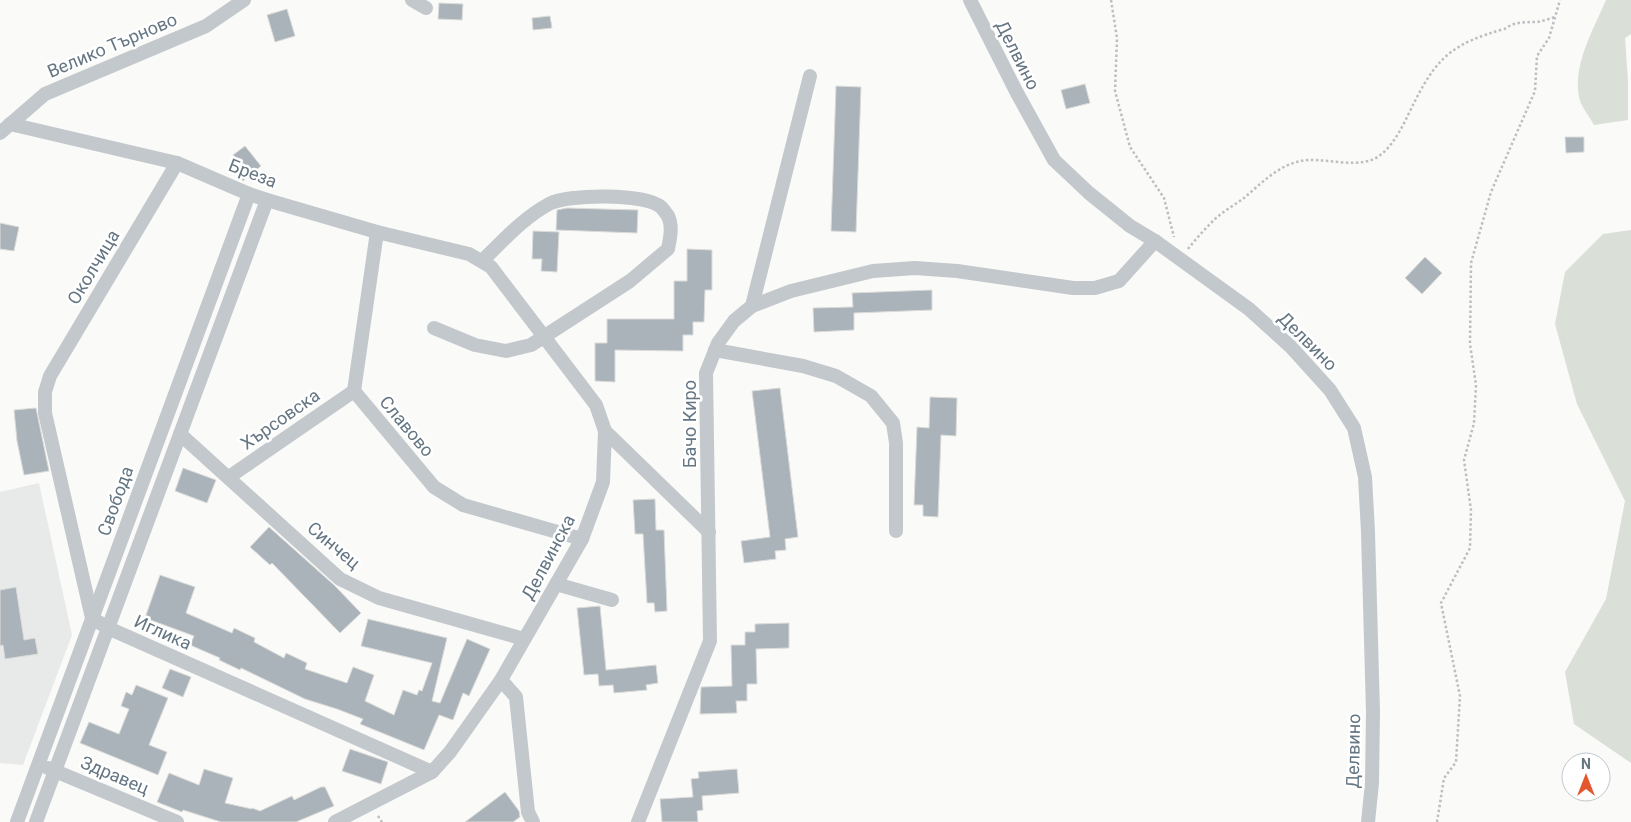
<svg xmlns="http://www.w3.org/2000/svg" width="1631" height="822" font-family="Roboto,sans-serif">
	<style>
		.built { fill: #e8e9e9 }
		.green { fill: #dadfd7 }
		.building { fill: #aab3b9; stroke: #dcdcda }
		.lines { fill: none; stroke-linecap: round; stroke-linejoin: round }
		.path { stroke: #bbbfc2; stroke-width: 2.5; stroke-dasharray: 2.5 2.5; stroke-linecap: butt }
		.minor { stroke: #c3c8cc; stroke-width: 14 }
		.labels { text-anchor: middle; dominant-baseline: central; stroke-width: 5; stroke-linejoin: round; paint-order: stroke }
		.street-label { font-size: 18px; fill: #657683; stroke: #fff }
	</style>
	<rect width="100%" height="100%" fill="#fafaf8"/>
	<path class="built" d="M39,483L72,635L23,765L0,763V492Z"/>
	<g class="green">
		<path d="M1606,0H1631V34L1625,38L1628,81V120L1594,125C1590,117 1583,109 1580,101C1571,67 1593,31 1606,0Z"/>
		<path d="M1631,230V763L1574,724L1565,672L1606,599L1625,501L1577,404L1555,324L1565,272L1603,234Z"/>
	</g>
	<g class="building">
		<path d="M439,3L463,4L462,20L438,19Z"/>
		<path d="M287,9L295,36L275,42L267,15Z"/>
		<path d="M550,16L552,28L533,30L532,18Z"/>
		<path d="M1085,84L1090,103L1066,109L1061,90Z"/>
		<path d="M836,86L861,87L856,232L831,231Z"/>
		<path d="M1565,137H1584V152L1566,153Z"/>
		<path d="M245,146L261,166L243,181L233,168L241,163L233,155Z"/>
		<path d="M567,208L638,210L637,233L556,230L557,210Z"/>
		<path d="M0,223L19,227L14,251L0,249Z"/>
		<path d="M533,231L559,232L557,272L541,271L542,259H532Z"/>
		<path d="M687,249L712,250V290H705L704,322H693V335H683V351L615,350V382L595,381V343H607V319H674V281H687Z"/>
		<path d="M1425,257L1442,273L1422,294L1405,278Z"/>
		<path d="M932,290V310L854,313V330L814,332L813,308L853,307L852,293Z"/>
		<path d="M780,388L798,537L785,539L786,550L775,551L776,559L744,563L741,541L770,537L752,391Z"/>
		<path d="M930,397L957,398L956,436L941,435L938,517L923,516V505H914L917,427L929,428Z"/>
		<path d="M36,408L49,471L24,475L17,441L14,410Z"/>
		<path d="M183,468L216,480L207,503L175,491Z"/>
		<path d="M655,499L656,530H664L667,611L655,612L654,603H647L643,534H635L633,500Z"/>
		<path d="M269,527L334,585L361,613L340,633L272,563L270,565L250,547Z"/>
		<path d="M160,575L195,587L186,613L232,633L234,628L255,638L254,642L284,658L286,653L307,663L305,669L347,683L353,667L374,675L365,701L394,715L403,690L417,695L419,690L422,691L432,663L361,646L368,619L447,638L432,701L440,703L467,639L490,649L469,696L463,693L453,720L439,715L424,750L360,724L363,719L337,709L305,699L241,668L240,670L219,660L220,658L190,645L194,636L145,618Z"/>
		<path d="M16,587L24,640L35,638L38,654L5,659L3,645L0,646V590Z"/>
		<path d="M600,606L606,670L656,665L658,683L646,685L647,690L614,693L613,685L599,686L598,674L584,675L577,608Z"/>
		<path d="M789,623V648L756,649L757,684H747V701H736L737,713L700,714L701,687L732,686L731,645H745V632H755V624Z"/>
		<path d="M170,669L191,677L183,697L162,688Z"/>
		<path d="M136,685L168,698L149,745L167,752L158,775L80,743L89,722L119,734L129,709L121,706L126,692L132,695Z"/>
		<path d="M350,749L388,762L381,784L342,771Z"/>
		<path d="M204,769L233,778L225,803L252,809V808L260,811L292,796L294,800L321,787H325L334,806L296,822H221L183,810L182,812L157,802L169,773L199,785Z"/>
		<path d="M737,769L739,793L702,796L703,810L697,811L698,822H662L660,799L693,797L691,779L699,778L698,772Z"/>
		<path d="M505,792L519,811L520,817L513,822H465Z"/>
	</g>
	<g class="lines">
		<g class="path">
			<path d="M1111,0L1117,38L1115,91L1130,147L1164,198L1174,237"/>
			<path d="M1188,249C1195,240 1203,231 1211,223C1220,213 1233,206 1244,198C1263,182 1281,162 1308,160C1328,159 1362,169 1379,156C1397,143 1406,118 1416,99C1439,54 1456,43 1504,29C1507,28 1510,25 1514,24C1521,22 1529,22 1537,22C1543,21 1549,19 1555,17"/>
			<path d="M378,816L382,822"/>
			<path d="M1437,822L1444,778L1456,762L1460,696L1441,603L1470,548L1471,510L1464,460L1474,423L1476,385L1470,344L1471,263L1491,192L1535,91L1537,56L1549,38L1560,0"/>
		</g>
		<g class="minor">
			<path d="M412,0L426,8"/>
			<path d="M970,0L1017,93L1054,160L1089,193L1130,226L1155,241L1249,309L1291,347L1330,390L1354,428L1365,477L1368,532L1373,712L1372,783L1368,822"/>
			<path d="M10,124L177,163L249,194L267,200L377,232L469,254L491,267L596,405L605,431L603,482L582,539L501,680L450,752L432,772L335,822"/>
			<path d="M0,133L45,94L206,26L244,0"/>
			<path d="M177,163L50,376L45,392V413L92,618L108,628L432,772"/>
			<path d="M377,232L354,391L434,487L463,505L582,539"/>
			<path d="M752,306L810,76"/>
			<path d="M434,328L475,345L506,351L531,345L630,281L668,249C670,239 673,226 668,216C666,213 663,209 661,207C644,193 567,194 549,204C523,218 503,241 482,261"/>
			<path d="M715,350L803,366L836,376L871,396L893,423L896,443V531"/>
			<path d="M605,431L709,532"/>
			<path d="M180,434L340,579L379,598L524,639"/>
			<path d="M229,477L354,391"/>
			<path d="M556,584L612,600"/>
			<path d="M501,680L516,697L528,812L533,822"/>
			<path d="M48,768L177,822"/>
			<path d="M17,822L249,194"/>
			<path d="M36,822L267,200"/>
			<path d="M638,822L710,641L706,373L718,343L734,321L752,306L791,291L873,271L915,268L957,271L1073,288H1095L1119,281L1155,241"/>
		</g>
	</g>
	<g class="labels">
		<g class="street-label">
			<text transform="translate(112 45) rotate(-23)">Велико Търново</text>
			<text transform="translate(1018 55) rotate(63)">Делвино</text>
			<text transform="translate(253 173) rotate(21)">Бреза</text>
			<text transform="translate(93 267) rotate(-59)">Околчица</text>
			<text transform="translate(1308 341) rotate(45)">Делвино</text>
			<text transform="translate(280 419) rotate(-35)">Хърсовска</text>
			<text transform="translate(689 424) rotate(-90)">Бачо Киро</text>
			<text transform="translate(407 426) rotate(50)">Славово</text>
			<text transform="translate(115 501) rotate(-70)">Свобода</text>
			<text transform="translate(334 545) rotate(40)">Синчец</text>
			<text transform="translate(548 557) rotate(-62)">Делвинска</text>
			<text transform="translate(163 632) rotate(24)">Иглика</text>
			<text transform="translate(1353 751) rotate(-89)">Делвино</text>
			<text transform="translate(115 775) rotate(23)">Здравец</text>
		</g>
	</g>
	<g transform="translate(1586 777)"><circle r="24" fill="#ffffff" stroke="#c1c8cd"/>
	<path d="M0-4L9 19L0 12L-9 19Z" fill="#e4572e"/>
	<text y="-8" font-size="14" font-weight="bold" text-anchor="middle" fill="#657683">N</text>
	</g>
</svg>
